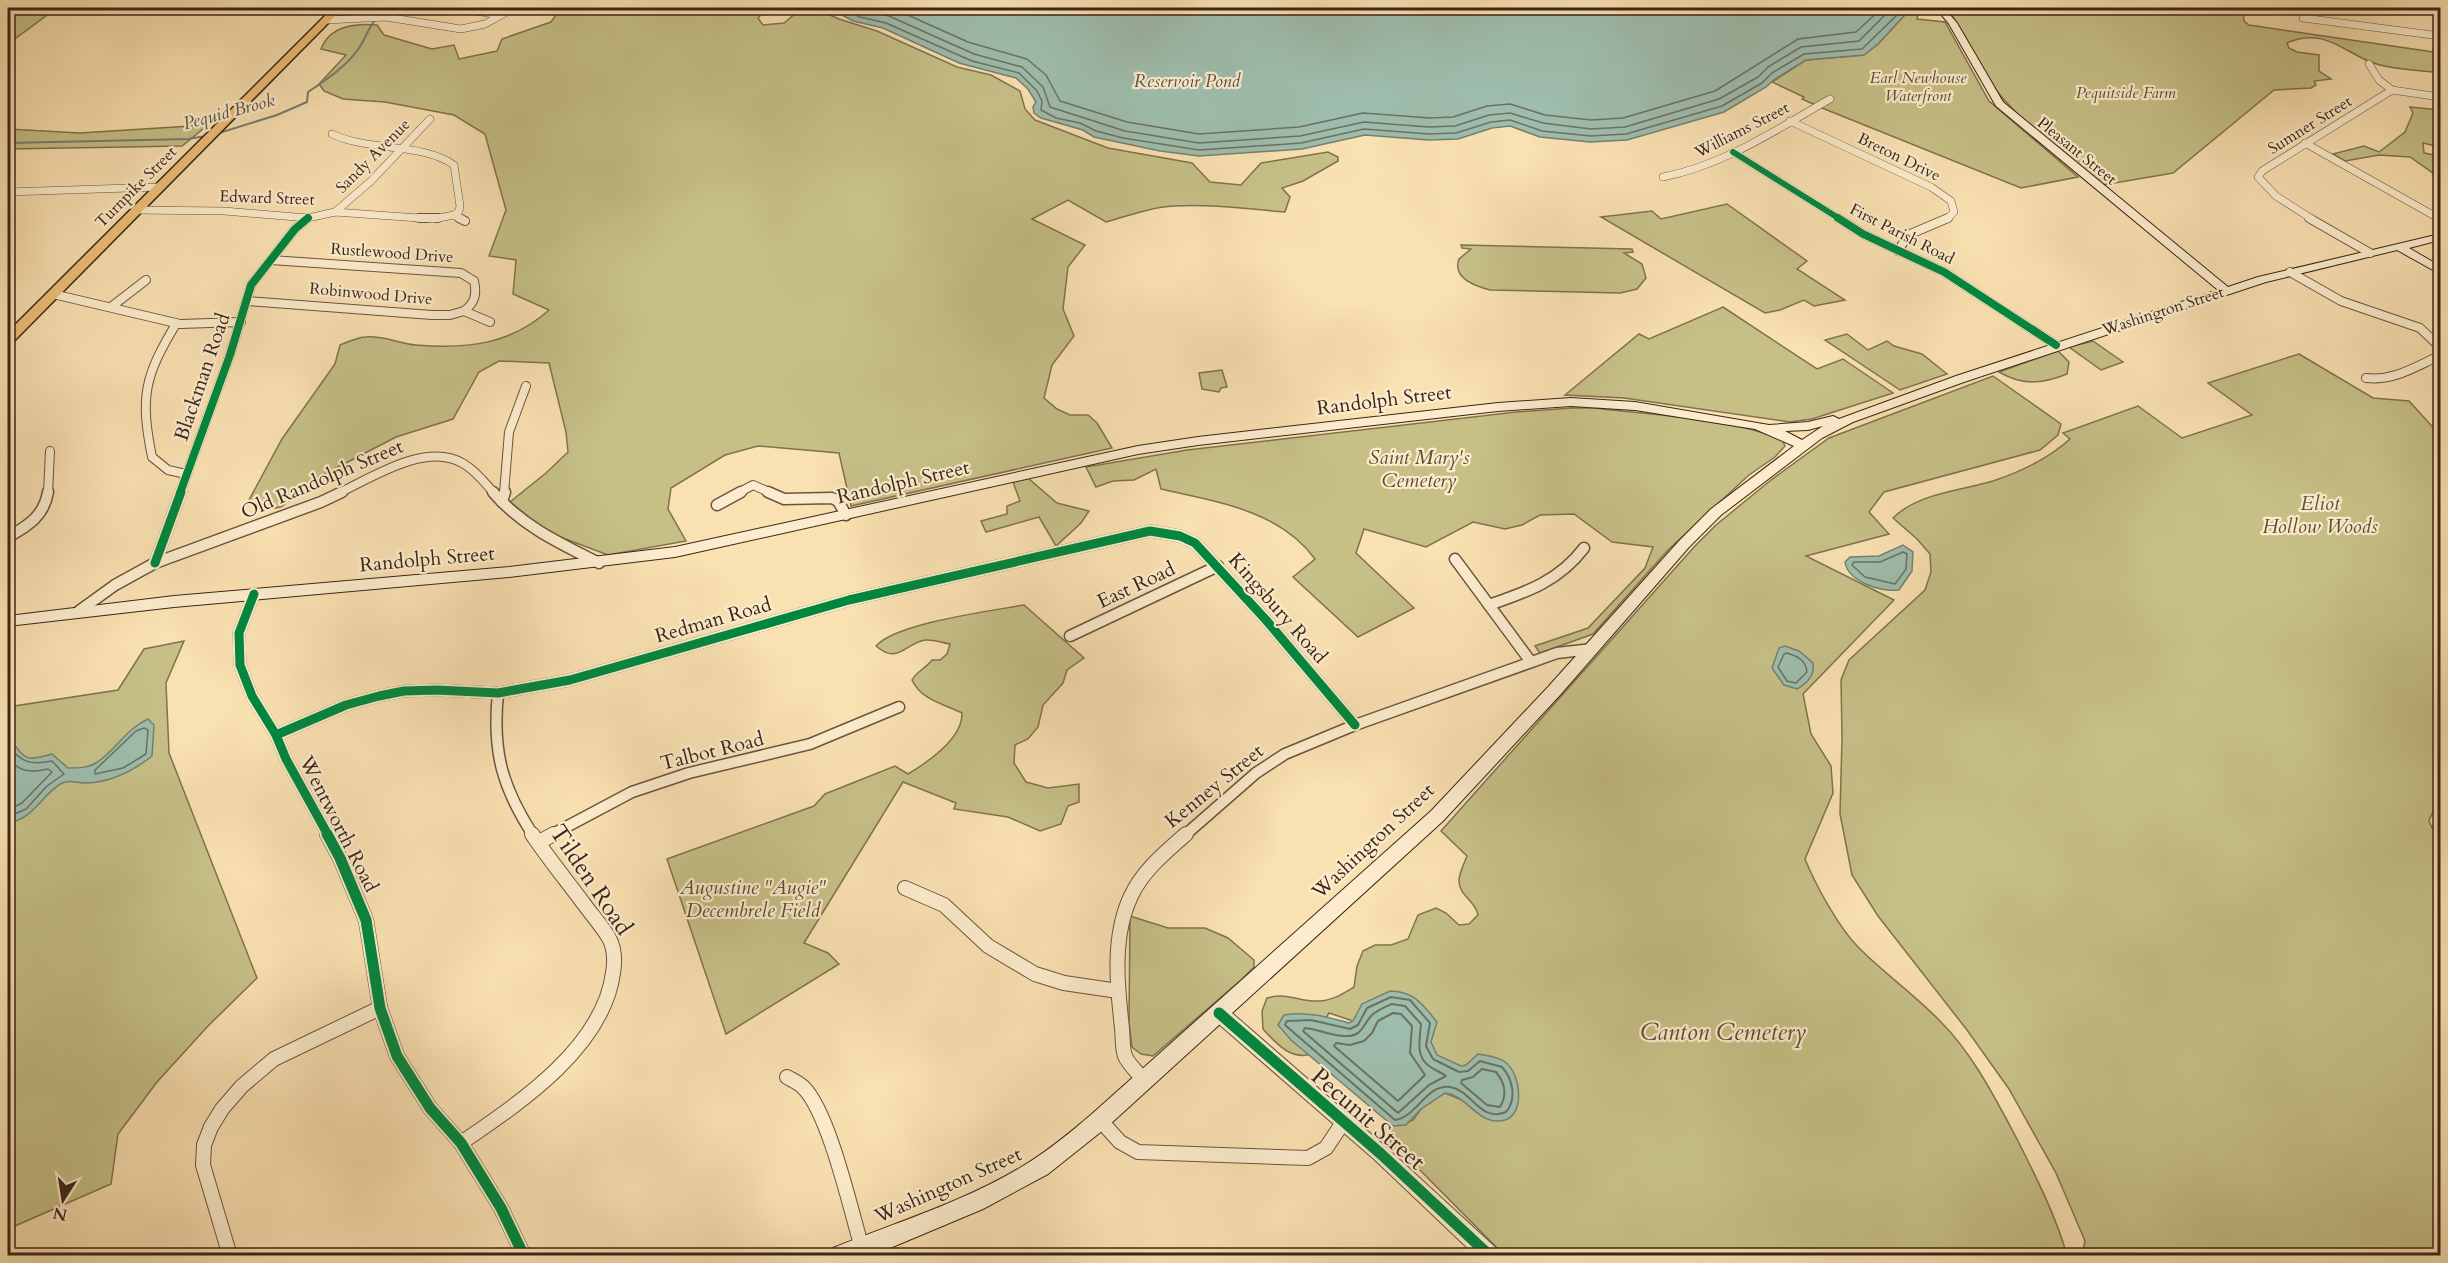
<svg xmlns="http://www.w3.org/2000/svg" width="2448" height="1263" font-family="Cardo,serif">
	<style>
		.green { fill: #c6c087; stroke: #80724f; stroke-width: 1.5 }
		.water { fill: #9ebdad; stroke: #768071; stroke-width: 1.5 }
		.lines { fill: none; stroke-linecap: round; stroke-linejoin: round }
		.shore-far1 { stroke: #6c7162; stroke-width: 1.5 }
		.shore { stroke: #6c7162; stroke-width: 2 }
		.stream { stroke: #768071; stroke-width: 2 }
		.minor-far3-casing { stroke: #6b543e; stroke-width: 8 }
		.minor-far2-casing { stroke: #6b543e; stroke-width: 10 }
		.minor-far1-casing { stroke: #6b543e; stroke-width: 13 }
		.minor-casing { stroke: #6b543e; stroke-width: 16 }
		.tertiary-casing { stroke: #6b543e; stroke-width: 2 }
		.secondary-casing { stroke: #3b2517; stroke-width: 2 }
		.primary-casing { stroke: #3b2517; stroke-width: 3 }
		.minor-far3 { stroke: #fceccd; stroke-width: 7 }
		.minor-far2 { stroke: #fceccd; stroke-width: 8 }
		.minor-far1 { stroke: #fceccd; stroke-width: 10 }
		.minor { stroke: #fceccd; stroke-width: 14 }
		.tertiary { fill: #fceccd; fill-rule: evenodd }
		.secondary { fill: #fceccd; fill-rule: evenodd }
		.primary { fill: #edc079; fill-rule: evenodd }
		.cycleway-far3-casing { stroke: #fceccd; stroke-width: 8 }
		.cycleway-far2-casing { stroke: #fceccd; stroke-width: 10 }
		.cycleway-far1-casing { stroke: #fceccd; stroke-width: 13 }
		.cycleway-casing { stroke: #fceccd; stroke-width: 15 }
		.cycleway-far3 { stroke: #00873e; stroke-width: 6 }
		.cycleway-far2 { stroke: #00873e; stroke-width: 8 }
		.cycleway-far1 { stroke: #00873e; stroke-width: 9 }
		.cycleway { stroke: #00873e; stroke-width: 11 }
		.labels { text-anchor: middle; dominant-baseline: central; stroke-width: 4.5; stroke-linejoin: round; paint-order: stroke }
		.far-park-label { font-size: 16px; font-style: italic; fill: #5e4c33; stroke: #fceccd }
		.far-street-label { font-size: 16px; fill: #3b2517; stroke: #fceccd }
		.far-water-label { font-size: 18px; font-style: italic; fill: #595344; stroke: #fceccd }
		.street-label { font-size: 20px; fill: #3b2517; stroke: #fceccd }
		.park-label { font-size: 20px; font-style: italic; fill: #5e4c33; stroke: #fceccd }
		.near-street-label { font-size: 24px; fill: #3b2517; stroke: #fceccd }
		.near-park-label { font-size: 24px; font-style: italic; fill: #5e4c33; stroke: #fceccd }
	</style>
	<rect width="100%" height="100%" fill="#fae1b2"/>
	<filter id="stains"><feTurbulence type="fractalNoise" baseFrequency=".00333" numOctaves="4"/><feColorMatrix values="0 0 0 0 .2 0 0 0 0 .09 0 0 0 0 .02 0 0 0 .5 -.17"/></filter>
	<radialGradient id="worn" r=".72"><stop offset=".6" stop-color="#630" stop-opacity="0"/><stop offset="1" stop-color="#630" stop-opacity=".3"/></radialGradient>
	<g class="green">
		<path d="M8,8H60L54,10L8,44Z"/>
		<path d="M345,8H404L392,14L343,16L341,12Z"/>
		<path d="M561,8H767L758,18L763,25L784,23L802,8H814L839,19L877,31L957,67L991,75L1020,91L1025,109L1035,120L1108,148L1192,163L1210,182L1241,185L1261,163L1328,152L1338,157V161L1303,181L1282,188L1290,197L1285,212C1248,209 1211,204 1174,206C1151,207 1128,216 1106,222L1068,200L1032,219L1085,245L1068,267L1063,309L1074,336L1052,365L1044,398L1057,409L1070,415H1088L1097,423L1112,448L851,506L839,453L758,446L725,455L671,488L668,509L686,541L608,555L547,532L510,502L546,473L568,452L566,432L549,363L499,361L479,372L453,419L396,437L319,477L281,507L257,511L249,500L282,439L335,364L340,345C348,342 358,337 366,337C382,335 400,344 416,345C467,349 510,345 549,310L513,294L516,260L489,256L506,210L485,134L454,115L385,102L343,99L324,91L319,84L346,55L321,49C330,25 356,23 377,25L384,35L432,49L454,45L459,59L497,51L502,39L551,22Z"/>
		<path d="M1906,8H1933L1934,9L1919,10L1917,19L1945,22L1989,101L2078,177L2021,188L1822,108L1802,99L1804,97L1772,82L1806,60L1864,55L1878,44L1904,16Z"/>
		<path d="M1946,8H2243L2244,21L2249,25L2440,53V73C2421,70 2399,70 2380,65C2347,57 2327,25 2287,43L2289,48L2297,52L2319,55V71L2331,79L2314,81L2316,85L2311,88L2274,90L2173,173L2103,185C2067,155 2025,127 1996,90C1976,64 1967,33 1946,8Z"/>
		<path d="M2410,107L2440,110V147L2423,143L2424,153L2440,156V178L2410,157L2379,155L2345,161L2333,154L2364,146L2379,152L2405,132L2413,113Z"/>
		<path d="M208,125L182,146L8,149V129L80,133Z"/>
		<path d="M1727,204L1807,261L1797,269L1845,300L1814,306L1804,300L1780,310L1765,313L1601,217L1652,211L1661,219Z"/>
		<path d="M1461,245L1632,249L1633,252L1624,253L1642,264L1646,278L1637,289L1620,293L1490,290C1475,286 1452,278 1459,259L1471,249L1462,248Z"/>
		<path d="M1723,307L1817,369L1843,359L1893,393L1812,419L1790,422L1624,398L1565,395L1639,334L1649,339Z"/>
		<path d="M1847,334L1868,350L1887,341L1894,346L1922,354L1947,374L1900,390L1825,340Z"/>
		<path d="M2093,341L2123,362L2101,370L2069,347Z"/>
		<path d="M2058,351L2069,362L2067,374C2042,384 2023,386 1999,372Z"/>
		<path d="M2299,354L2373,398L2409,401L2440,435V795L2429,821L2440,845V1255H2082L2085,1241L2056,1173L2009,1089L1967,1030L1878,916L1852,875L1840,814L1842,738L1841,680L1849,660L1925,590L1931,572L1930,554L1917,539L1893,518C1918,493 1960,491 1993,481C2020,472 2049,458 2070,439L2063,433L2138,406L2182,438L2252,415L2208,383Z"/>
		<path d="M1222,370L1227,387L1221,388L1219,392L1202,389L1199,373Z"/>
		<path d="M1993,376L2061,424L2058,435L2040,450L1884,492L1869,512L1889,534L1806,556L1894,600L1803,694L1811,734L1831,766L1833,793L1805,859C1816,886 1839,928 1859,948C1885,974 1915,995 1940,1021C1973,1054 1995,1098 2017,1139C2036,1177 2055,1214 2067,1255H1504L1422,1172L1391,1146L1389,1124L1393,1126L1413,1120L1421,1109L1445,1093L1462,1100L1350,1020L1329,1013L1321,1026L1318,1052C1294,1063 1278,1046 1263,1029L1262,1011L1267,998C1290,992 1298,1002 1319,1001C1332,1001 1344,993 1354,987L1357,966L1363,951L1375,945H1391L1408,939L1418,915L1436,908L1446,913L1459,925L1469,924L1478,915C1476,901 1459,896 1459,881C1459,873 1464,864 1467,856L1441,831L1694,547L1716,525L1771,480L1829,438Z"/>
		<path d="M1572,408H1595C1650,415 1733,418 1782,440L1785,446L1775,457L1749,475L1668,550L1593,634L1540,653L1535,646L1588,628L1645,568L1653,547L1612,542L1574,514L1540,515L1522,525L1505,529L1473,522L1426,547L1364,529L1356,553L1414,608L1358,637L1293,577L1315,559C1279,510 1217,502 1161,489L1156,469L1134,480L1113,481L1096,487L1086,467L1187,450L1516,412Z"/>
		<path d="M1028,478L1057,503L1089,511L1081,523L1056,546L1039,517L986,532L981,521L1007,514V506L1020,501L1013,482Z"/>
		<path d="M1024,605L1084,658L1067,670L1063,683L1043,705L1038,727L1028,739L1015,745L1014,763L1026,782L1048,788L1079,784V802L1068,806L1061,824L1040,831L1008,817L954,809L956,803L903,782L804,943L828,953L839,964L726,1034L667,859L814,806L825,794L895,766L908,774C928,762 963,738 962,713C944,704 921,700 912,680C917,671 925,669 932,660H940L947,654L950,644C943,643 932,639 925,640C904,644 898,665 876,646C896,623 991,611 1024,605Z"/>
		<path d="M184,641L166,683L169,753L257,978L208,1026L157,1082L118,1134L111,1184L8,1229V707L118,690L144,649Z"/>
		<path d="M1130,916L1168,928H1205L1228,938L1254,960V967L1241,980L1153,1056L1141,1054L1132,1047L1129,1023Z"/>
	</g>
	<g class="water">
		<path d="M829,8H1906L1904,16L1878,44L1864,55L1806,60L1775,79L1766,87L1724,112L1627,140L1590,142L1540,137L1510,126L1492,128L1458,139L1429,140L1365,135L1302,149L1199,156L1160,151L1094,137L1083,130L1041,118L1034,113L1033,107L1036,102L1028,89L1016,78L959,63L883,28L853,21Z"/>
		<path d="M1903,545L1913,552L1912,571L1899,590C1881,592 1848,582 1845,562L1850,557L1879,556Z"/>
		<path d="M1785,646L1799,651L1813,663C1815,675 1808,683 1797,689L1784,685L1772,668L1779,648Z"/>
		<path d="M148,719L154,725L152,756C133,771 110,783 84,783C76,783 71,779 62,783C41,795 34,819 8,823V736C25,758 23,763 52,754L68,768C78,768 88,768 96,763C116,750 125,730 148,719Z"/>
		<path d="M1390,991C1414,991 1423,1005 1437,1022L1431,1042L1437,1055L1461,1066L1466,1065L1478,1054C1488,1056 1498,1056 1505,1062C1522,1074 1527,1123 1497,1121C1475,1120 1466,1095 1445,1093L1421,1109L1406,1125L1393,1126L1291,1040L1278,1025L1284,1015C1306,1011 1328,1017 1349,1023L1353,1021L1362,1004Z"/>
	</g>
	<g class="lines">
		<g class="shore-far1">
			<path d="M840,8L860,17L886,23L972,61L1019,73L1037,91L1042,101L1041,110L1056,118L1080,123L1096,131L1123,138L1199,150L1301,143L1364,129L1429,134L1456,133L1491,122L1510,120L1542,131L1591,136L1626,134L1722,106L1762,83L1772,73L1804,54L1862,49L1898,14L1900,8"/>
			<path d="M857,8L889,16L974,54L1022,67L1043,87L1050,107L1125,131L1199,143L1300,136L1364,122L1429,127L1455,126L1489,115L1510,113L1543,123L1591,129L1625,127L1719,99L1758,77L1768,67L1801,47L1859,41L1892,8"/>
			<path d="M892,8L968,42L1027,59L1046,75L1060,101L1127,122L1199,134L1299,127L1363,113L1430,118L1453,117L1487,106L1510,104L1545,115L1591,120L1623,118L1715,91L1798,39L1856,32L1882,8"/>
			<path d="M1903,552L1907,554L1906,569L1895,584L1865,577L1852,565L1854,562H1880Z"/>
			<path d="M1787,653C1797,656 1806,660 1807,672L1796,683L1787,681L1778,667L1784,654Z"/>
			<path d="M144,728L148,730L146,754L123,768L95,774V770L136,731Z"/>
			<path d="M8,746C22,763 31,765 52,761L64,774L47,786L26,809L8,817"/>
			<path d="M8,758C19,772 31,773 48,769L52,772L22,803L8,810"/>
		</g>
		<g class="shore">
			<path d="M1391,997L1410,1000L1430,1023L1426,1046L1433,1059L1459,1072L1468,1071L1480,1061L1502,1067C1513,1079 1517,1099 1506,1112C1480,1123 1472,1090 1450,1087C1426,1084 1417,1117 1395,1120L1285,1025L1287,1021L1311,1020L1350,1029L1358,1025L1367,1008Z"/>
			<path d="M1392,1004L1405,1006L1421,1024C1420,1038 1415,1056 1429,1066C1434,1070 1441,1072 1446,1076L1429,1085L1398,1113L1303,1031L1305,1028C1319,1029 1333,1037 1347,1036C1362,1036 1363,1025 1371,1016C1377,1010 1385,1007 1392,1004Z"/>
			<path d="M1393,1013L1401,1014L1412,1026L1410,1053L1425,1075L1398,1101L1334,1046L1336,1043L1350,1045L1364,1041L1372,1033L1378,1021Z"/>
			<path d="M1482,1069L1496,1072C1505,1083 1508,1094 1500,1107L1487,1105L1461,1083L1462,1080L1473,1077Z"/>
		</g>
		<g class="stream">
			<path d="M376,15L381,8"/>
			<path d="M216,134L277,115L307,102L308,92C326,80 347,66 359,48C366,38 368,28 376,19"/>
			<path d="M8,143L188,139L206,136"/>
		</g>
		<defs>
			<g id="minor-far3">
				<path d="M479,8L476,11L500,15"/>
				<path d="M2303,18L2440,36"/>
				<path d="M326,20L386,17L461,29L485,24L514,8"/>
				<path d="M2369,64L2379,80L2392,90"/>
				<path d="M1790,121L1931,187L1951,201L1954,212L1947,219"/>
				<path d="M332,134C370,152 421,142 454,165L460,206L459,211L454,215"/>
				<path d="M2305,143L2440,219"/>
				<path d="M1733,152L1840,219"/>
				<path d="M1663,177C1724,165 1776,130 1830,99"/>
				<path d="M8,192L159,187"/>
				<path d="M136,210L224,211L308,218L335,212L433,219L454,215L462,219"/>
				<path d="M335,212L371,181L430,119"/>
				<path d="M306,219L308,218"/>
				<path d="M2312,219L2276,196L2258,177L2262,171L2392,90L2440,97"/>
			</g>
			<g id="minor-far2">
				<path d="M419,218H438"/>
				<path d="M459,218L465,221"/>
				<path d="M1838,218L1863,234L1944,272L2056,345"/>
				<path d="M2309,218L2370,253"/>
				<path d="M1898,251L1908,235L1948,218"/>
				<path d="M271,260L461,273L474,281C477,294 475,303 464,311"/>
				<path d="M2290,272L2341,301L2420,328L2440,347"/>
				<path d="M53,294L180,324L241,322"/>
				<path d="M247,301L432,315H450L464,311L490,322"/>
				<path d="M111,307L146,280"/>
				<path d="M176,324C144,377 140,397 152,457L168,470L186,474"/>
				<path d="M2366,378C2393,381 2413,368 2437,357L2440,352"/>
				<path d="M48,493L50,451"/>
				<path d="M180,493L230,355L251,285L295,229L308,218"/>
				<path d="M339,493C373,477 427,441 464,464C476,471 485,483 494,493"/>
				<path d="M504,493L509,432L526,386"/>
				<path d="M738,493L753,485L771,493"/>
			</g>
			<g id="minor-far1">
				<path d="M493,492C522,526 559,543 599,563"/>
				<path d="M768,492L784,499L832,498L838,501L846,515"/>
				<path d="M502,502L505,492"/>
				<path d="M717,505L741,492"/>
				<path d="M8,537C28,526 44,516 48,492"/>
				<path d="M1455,559L1531,662"/>
				<path d="M155,563L181,492"/>
				<path d="M254,594L239,633L240,665L252,696L276,735L286,759L328,835"/>
				<path d="M1489,605C1527,592 1559,581 1584,548"/>
				<path d="M79,611L115,585L155,563L321,502L342,492"/>
				<path d="M1070,636L1218,566"/>
				<path d="M498,693C492,751 502,787 533,835"/>
				<path d="M276,735L346,705L379,696L404,691L437,690L498,693L570,680L849,600L1150,531L1180,536L1195,543L1266,620L1355,725"/>
				<path d="M551,835L632,792L689,773L810,744L899,707"/>
				<path d="M1185,835L1256,773L1285,754L1355,725L1557,653L1592,649"/>
			</g>
			<g id="minor">
				<path d="M327,834L340,858L366,920L380,1008L397,1056L430,1108L461,1143L501,1208L524,1256"/>
				<path d="M539,842L554,834"/>
				<path d="M905,888L944,905L988,946L1035,974L1064,983L1118,991"/>
				<path d="M787,1077C792,1080 799,1083 803,1087C829,1112 851,1211 862,1248"/>
				<path d="M1145,1081C1139,1074 1128,1064 1125,1056C1122,1048 1123,1037 1122,1028C1117,985 1112,936 1131,896C1143,870 1166,852 1186,834"/>
				<path d="M1100,1120L1120,1142L1138,1152L1308,1158L1326,1148L1344,1121"/>
				<path d="M461,1143C518,1104 603,1048 613,973C615,961 615,949 609,938C602,926 592,915 584,904C567,881 548,858 532,834"/>
				<path d="M230,1256L203,1165L204,1145L211,1127L222,1109L242,1086L274,1059L380,1008"/>
			</g>
			<path id="tertiary" d="M1219,1005L1225,1007L1387,1148L1497,1249L1499,1256H1476L1375,1160L1213,1019L1211,1013L1213,1007Z"/>
			<path id="secondary" d="M1936,8H1944L1957,23L2003,102L2228,287L2258,277L2440,234V240L2409,248L2440,266V274L2397,250L2266,282L1964,382L1853,422L1822,438L1721,515L1689,547L1560,695L1443,821L1107,1127L1048,1174L983,1209L871,1256H831L833,1248C897,1222 964,1202 1023,1166C1048,1151 1071,1132 1093,1113L1431,811L1548,687L1679,541L1711,509L1794,446L1755,429L1635,410L1571,406L1498,411L1198,445L1138,454L675,557L509,577L174,607L8,626V616L174,596L509,567L675,547L1138,446L1198,437L1498,403L1571,398L1635,402L1769,425L1808,422L1833,416L1839,419L1956,376L2218,290L1996,106L1949,24ZM1823,426L1802,440L1785,431L1808,430Z"/>
			<path id="primary" d="M333,8H343L13,342L8,343V332Z"/>
		</defs>
		<use href="#minor-far3" class="minor-far3-casing"/>
		<use href="#minor-far2" class="minor-far2-casing"/>
		<use href="#minor-far1" class="minor-far1-casing"/>
		<use href="#minor" class="minor-casing"/>
		<use href="#tertiary" class="tertiary-casing"/>
		<use href="#secondary" class="secondary-casing"/>
		<use href="#primary" class="primary-casing"/>
		<use href="#minor-far3" class="minor-far3"/>
		<use href="#minor-far2" class="minor-far2"/>
		<use href="#minor-far1" class="minor-far1"/>
		<use href="#minor" class="minor"/>
		<use href="#tertiary" class="tertiary"/>
		<use href="#secondary" class="secondary"/>
		<use href="#primary" class="primary"/>
		<defs>
			<g id="cycleway-far3">
				<path d="M1733,152L1840,219"/>
				<path d="M306,219L308,218"/>
			</g>
			<g id="cycleway-far2">
				<path d="M1838,218L1863,234L1944,272L2056,345"/>
				<path d="M180,493L230,355L251,285L295,229L308,218"/>
			</g>
			<g id="cycleway-far1">
				<path d="M155,563L181,492"/>
				<path d="M254,594L239,633L240,665L252,696L276,735L286,759L328,835"/>
				<path d="M276,735L346,705L379,696L404,691L437,690L498,693L570,680L849,600L1150,531L1180,536L1195,543L1266,620L1355,725"/>
			</g>
			<g id="cycleway">
				<path d="M327,834L340,858L366,920L380,1008L397,1056L430,1108L461,1143L501,1208L524,1256"/>
				<path d="M1219,1013L1381,1154L1490,1256"/>
			</g>
		</defs>
		<use href="#cycleway-far3" class="cycleway-far3-casing"/>
		<use href="#cycleway-far2" class="cycleway-far2-casing"/>
		<use href="#cycleway-far1" class="cycleway-far1-casing"/>
		<use href="#cycleway" class="cycleway-casing"/>
		<use href="#cycleway-far3" class="cycleway-far3"/>
		<use href="#cycleway-far2" class="cycleway-far2"/>
		<use href="#cycleway-far1" class="cycleway-far1"/>
		<use href="#cycleway" class="cycleway"/>
	</g>
	<g class="labels">
		<g class="far-park-label">
			<text x="1918" y="78">Earl Newhouse<tspan x="1918" dy="18">Waterfront</tspan></text>
			<text x="2126" y="93">Pequitside Farm</text>
		</g>
		<g class="far-street-label">
			<text transform="translate(2310 125) rotate(-32)">Sumner Street</text>
			<text transform="translate(1742 130) rotate(-27)">Williams Street</text>
			<text transform="translate(2077 151) rotate(39)">Pleasant Street</text>
			<text transform="translate(373 156) rotate(-45)">Sandy Avenue</text>
			<text transform="translate(1899 157) rotate(26)">Breton Drive</text>
			<text transform="translate(136 187) rotate(-45)">Turnpike Street</text>
			<text transform="translate(267 198) rotate(2)">Edward Street</text>
			<text transform="translate(1902 234) rotate(27)">First Parish Road</text>
			<text transform="translate(392 253) rotate(4)">Rustlewood Drive</text>
			<text transform="translate(371 294) rotate(5)">Robinwood Drive</text>
			<text transform="translate(2163 311) rotate(-18)">Washington Street</text>
		</g>
		<g class="far-water-label">
			<text x="1187" y="81">Reservoir Pond</text>
			<text transform="translate(229 112) rotate(-15)">Pequid Brook</text>
		</g>
		<g class="street-label">
			<text transform="translate(202 377) rotate(-71)">Blackman Road</text>
			<text transform="translate(1384 400) rotate(-7)">Randolph Street</text>
			<text transform="translate(322 479) rotate(-23)">Old Randolph Street</text>
			<text transform="translate(903 482) rotate(-13)">Randolph Street</text>
			<text transform="translate(427 559) rotate(-5)">Randolph Street</text>
			<text transform="translate(1136 585) rotate(-25)">East Road</text>
			<text transform="translate(1278 608) rotate(49)">Kingsbury Road</text>
			<text transform="translate(713 620) rotate(-16)">Redman Road</text>
			<text transform="translate(712 751) rotate(-14)">Talbot Road</text>
			<text transform="translate(1214 786) rotate(-39)">Kenney Street</text>
			<text transform="translate(339 824) rotate(63)">Wentworth Road</text>
			<text transform="translate(1373 841) rotate(-43)">Washington Street</text>
			<text transform="translate(948 1185) rotate(-24)">Washington Street</text>
		</g>
		<g class="park-label">
			<text x="1419" y="457">Saint Mary's<tspan x="1419" dy="23">Cemetery</tspan></text>
			<text x="2320" y="503">Eliot<tspan x="2320" dy="23">Hollow Woods</tspan></text>
			<text x="753" y="887">Augustine "Augie"<tspan x="753" dy="23">Decembrele Field</tspan></text>
		</g>
		<g class="near-street-label">
			<text transform="translate(591 880) rotate(56)">Tilden Road</text>
			<text transform="translate(1368 1119) rotate(41)">Pecunit Street</text>
		</g>
		<g class="near-park-label">
			<text x="1723" y="1032">Canton Cemetery</text>
		</g>
	</g>
	<rect width="2448" height="1263" fill="none" stroke="#fae1b2" stroke-width="30"/>
	<rect x="9" y="9" width="2430" height="1245" fill="none" stroke="#3b2517" stroke-width="3"/>
	<rect x="15" y="15" width="2418" height="1233" fill="none" stroke="#3b2517" stroke-width="1.5"/>
	<g transform="translate(63 1200) rotate(192)" stroke="#fceccd" stroke-width="4.5" paint-order="stroke">
	<path d="M0-4.5L10 22L0 15L-10 22Z" fill="#3b2517"/>
	<text y="-9" font-size="16" font-weight="bold" text-anchor="middle" fill="#3b2517">N</text>
	</g>
	<rect width="100%" height="100%" filter="url(#stains)"/>
	<rect width="100%" height="100%" fill="url(#worn)"/>
</svg>
